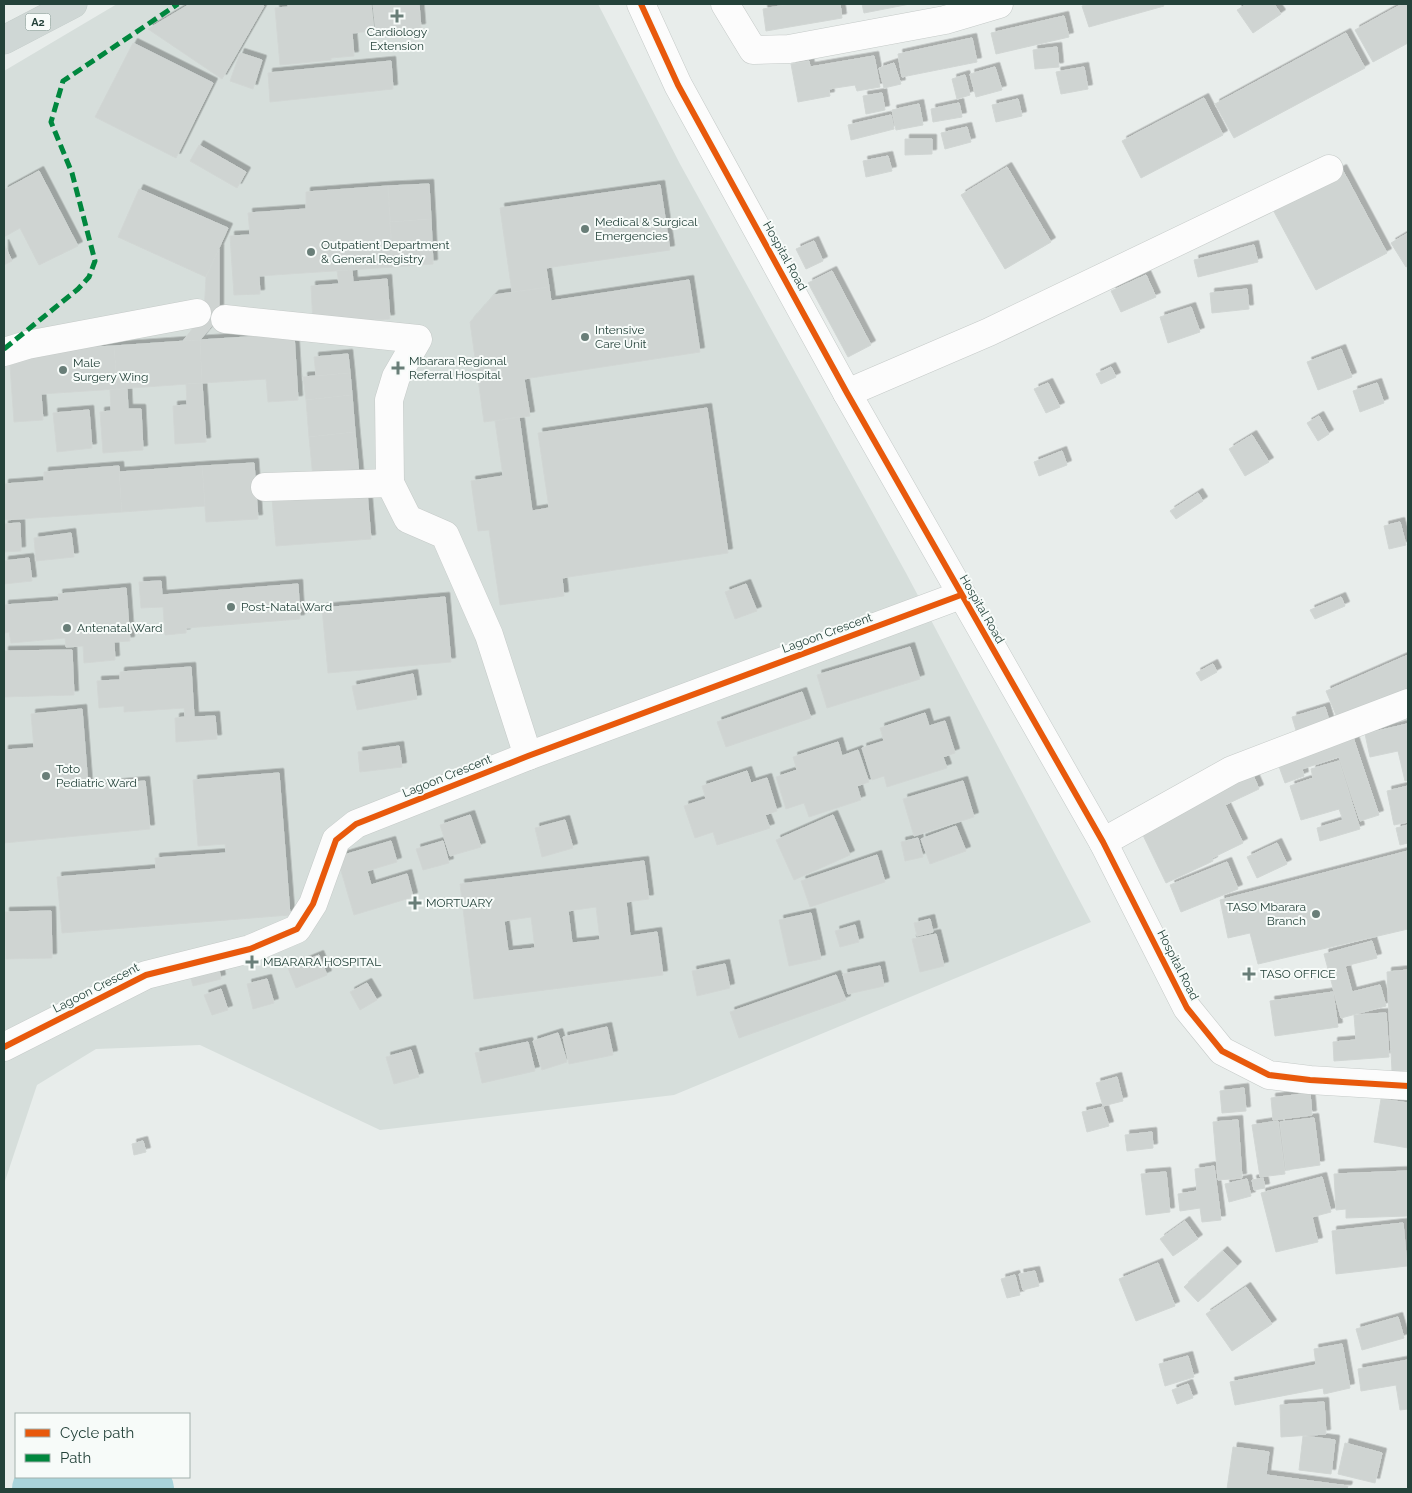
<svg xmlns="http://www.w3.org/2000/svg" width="1412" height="1493" font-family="Raleway,sans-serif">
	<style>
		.built { fill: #d6dedb }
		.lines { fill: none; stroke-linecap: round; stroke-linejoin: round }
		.river { stroke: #a9d4db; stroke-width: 54 }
		.building { fill: #cfd4d2; stroke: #d1d6d4; fill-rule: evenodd; filter: url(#shadow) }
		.minor-casing { stroke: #c5cac8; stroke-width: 29 }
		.major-casing { stroke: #c3ccc9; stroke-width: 29 }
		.minor { stroke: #fcfcfc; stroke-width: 28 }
		.major { stroke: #cfd7d5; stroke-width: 28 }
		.quiet { stroke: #00873e; stroke-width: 5; stroke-dasharray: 10 5; stroke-linecap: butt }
		.cycleway-casing { stroke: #f7fbf9; stroke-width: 9 }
		.cycleway { stroke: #e8590c; stroke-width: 6 }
		.poi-dot { fill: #697e78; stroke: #f7fbf9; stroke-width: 2 }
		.labels { text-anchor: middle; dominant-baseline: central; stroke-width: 4; stroke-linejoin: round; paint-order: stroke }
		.shield { fill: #f7fbf9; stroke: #637a73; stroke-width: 1 }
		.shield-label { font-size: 11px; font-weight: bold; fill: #24423a }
		.poi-label { font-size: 12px; fill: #24423a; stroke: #f7fbf9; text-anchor: start }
		.street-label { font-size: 12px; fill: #24423a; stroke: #f7fbf9 }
	</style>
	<defs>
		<filter id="shadow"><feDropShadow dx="4.5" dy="-4.5" stdDeviation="0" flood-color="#0004"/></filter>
	</defs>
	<rect width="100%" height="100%" fill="#e8edeb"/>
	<path class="built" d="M117,4H598L680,164L906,573L1091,922L674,1095L380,1130L200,1045L96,1049L37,1085L4,1184V71Z"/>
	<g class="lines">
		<g class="river">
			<path d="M109,1477L147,1489"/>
			<path d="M39,1489L67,1477"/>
		</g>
	</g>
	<g class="building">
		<path d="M190,4H260L264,6L222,79L148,29Z"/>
		<path d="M288,4H371L374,31L352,33L354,56L331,58V60L280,65L275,8L288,7Z"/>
		<path d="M373,4H419L421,28L376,32Z"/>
		<path d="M791,4H840L842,18L766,31L763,9Z"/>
		<path d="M862,4H910L864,13Z"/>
		<path d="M1090,4H1163L1164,6L1089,27L1082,6Z"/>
		<path d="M1247,4H1274L1281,14L1253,33L1237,10Z"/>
		<path d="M1402,4H1408V43L1373,62L1355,30Z"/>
		<path d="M1064,16L1069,37L996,54L991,33Z"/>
		<path d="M1346,33L1365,68L1234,138L1215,104Z"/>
		<path d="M972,38L977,62L902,77L898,54Z"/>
		<path d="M133,43L213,83L176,158L95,117Z"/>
		<path d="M1057,47L1059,67L1035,69L1033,50Z"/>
		<path d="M240,53L262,60L253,89L230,81Z"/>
		<path d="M874,56L880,87L857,91L855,85L829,89L830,96L798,102L791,64L809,61L810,67Z"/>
		<path d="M391,61L393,89L270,102L268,73Z"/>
		<path d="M894,63L901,84L884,88L879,68Z"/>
		<path d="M995,67L1002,90L976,97L970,74Z"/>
		<path d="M1084,67L1088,89L1061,94L1056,72Z"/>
		<path d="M965,75L970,95L957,99L952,79Z"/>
		<path d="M882,93L885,110L866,114L863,96Z"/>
		<path d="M1204,98L1223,135L1141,178L1122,141Z"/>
		<path d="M1018,99L1022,116L996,122L992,105Z"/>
		<path d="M959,103L962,117L933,122L931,109Z"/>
		<path d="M919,104L923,125L896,130L892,110Z"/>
		<path d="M891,115L894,129L851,140L848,125Z"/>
		<path d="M967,127L971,142L945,149L941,133Z"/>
		<path d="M905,139H932V154L905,155Z"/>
		<path d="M199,145L246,172L237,188L190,161Z"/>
		<path d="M888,156L892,171L866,177L863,161Z"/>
		<path d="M1007,167L1051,242L1005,269L961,195Z"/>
		<path d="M1342,169L1387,253L1316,290L1271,206Z"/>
		<path d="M39,171L78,246L39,265L20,228L4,237V190Z"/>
		<path d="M429,184L431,219L390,222L388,186Z"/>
		<path d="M660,185L670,250L546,268L549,287L512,292L500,208Z"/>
		<path d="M388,186L393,267L259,276L260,294L234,295L230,236L250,235L248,213L306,209V192Z"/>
		<path d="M139,189L228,228L206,277L118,237Z"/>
		<path d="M431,219L433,264L393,267L390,222Z"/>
		<path d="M1408,233V266L1406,267L1391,243Z"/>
		<path d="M814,241L823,261L806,269L796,249Z"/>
		<path d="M4,244L12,261L4,265Z"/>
		<path d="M1254,245L1258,262L1198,277L1194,260Z"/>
		<path d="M219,249V317L200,340L183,341L204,314L206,277Z"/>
		<path d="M352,270L353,282L387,279L390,319L313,324L311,286L339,284L337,271Z"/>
		<path d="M832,271L871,345L848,357L808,283Z"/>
		<path d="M1146,275L1156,297L1121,312L1111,291Z"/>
		<path d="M689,280L700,352L524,379L530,416L484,422L470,322L494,295L549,287L551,301Z"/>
		<path d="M1247,289L1249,309L1212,313L1210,293Z"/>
		<path d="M1191,307L1200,332L1168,343L1160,317Z"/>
		<path d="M294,334L298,400L268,402L266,379L202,383L200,340Z"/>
		<path d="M200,340L202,383L117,389L114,346Z"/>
		<path d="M114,346L117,389L41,394L43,420L14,422L9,352Z"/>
		<path d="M1341,349L1352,377L1318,390L1307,362Z"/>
		<path d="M348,354L350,373L316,376L314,357Z"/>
		<path d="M1111,367L1116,377L1101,384L1096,374Z"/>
		<path d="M350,373L352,395L306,400L303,377Z"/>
		<path d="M202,383L206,442L175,444L173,406L187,405L186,384Z"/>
		<path d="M1048,383L1060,407L1046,413L1034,389Z"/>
		<path d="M1377,383L1384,403L1360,412L1353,391Z"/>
		<path d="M127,389L128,409H141L143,450L103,453L100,412L111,411L110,390Z"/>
		<path d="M352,395L355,432L309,437L306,400Z"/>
		<path d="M707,408L728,553L562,578L564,596L500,605L489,530L478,531L471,481L503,476L495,421L519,417L532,511L549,508L538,433Z"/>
		<path d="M89,410L92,448L57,452L53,413Z"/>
		<path d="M1319,416L1329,434L1318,441L1307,423Z"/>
		<path d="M355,432L359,474L313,478L309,437Z"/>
		<path d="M1252,435L1269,462L1245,476L1229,449Z"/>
		<path d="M1062,451L1067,465L1039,476L1034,462Z"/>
		<path d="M254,463L258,519L206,522L202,466Z"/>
		<path d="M119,466L122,512L4,520V484L44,481V472Z"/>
		<path d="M202,466L205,506L122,512L119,472Z"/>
		<path d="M367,492L371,539L276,546L272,499Z"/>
		<path d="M1198,493L1203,501L1176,519L1170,511Z"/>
		<path d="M1400,522L1406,545L1389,549L1384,526Z"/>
		<path d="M20,523L21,551L4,552V524Z"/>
		<path d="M71,533L74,557L36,561L34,538Z"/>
		<path d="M29,558L32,581L4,584V561Z"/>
		<path d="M161,581L162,595L298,584L300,619L186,628V633L165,635L163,607L141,608L139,582Z"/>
		<path d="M746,584L757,611L735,619L725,592Z"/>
		<path d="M126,588L130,641L114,642L115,660L84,663L83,646L66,647L65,638L11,643L9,632L5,633L4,605L59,601L58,594Z"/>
		<path d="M445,597L451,662L328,673L322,608Z"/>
		<path d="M1341,597L1345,606L1315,619L1310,610Z"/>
		<path d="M910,647L920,679L827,708L817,675Z"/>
		<path d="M72,650L74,695L4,697V651Z"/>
		<path d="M1408,655V689L1338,720L1326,691Z"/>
		<path d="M1213,664L1217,672L1201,681L1196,673Z"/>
		<path d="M191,667L194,717L215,716L217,739L176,742L175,718L185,717L184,708L124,712V706L99,708L97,681L120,680V672Z"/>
		<path d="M413,674L417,699L357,710L352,686Z"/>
		<path d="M802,692L811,718L726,747L717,722Z"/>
		<path d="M1325,707L1331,727L1298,737L1292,717Z"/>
		<path d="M82,709L88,786L145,781L150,829L4,843V750L34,748L31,714Z"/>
		<path d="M925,713L929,726L945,721L955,753L943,757L947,768L887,787L884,776L872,780L862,748L884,741L880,728Z"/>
		<path d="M1407,724L1408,780L1405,781L1398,751L1370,757L1365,734Z"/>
		<path d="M1352,734L1379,815L1360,821L1339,757L1302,769L1304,776L1285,783L1276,758Z"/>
		<path d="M838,742L842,756L858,750L869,782L857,786L861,800L809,817L804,803L786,809L776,777L797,770L793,757Z"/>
		<path d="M399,746L402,767L360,772L358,752Z"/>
		<path d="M1339,761L1360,829L1320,841L1317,828L1343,820L1339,809L1301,820L1290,786L1313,778L1311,769Z"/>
		<path d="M747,771L751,783L767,778L777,811L765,815L770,828L717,845L713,832L695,838L684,806L706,799L702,786Z"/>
		<path d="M279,773L290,915L62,933L57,877L156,869L155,858L226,853L225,844L198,846L193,780Z"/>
		<path d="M1253,775L1259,789L1225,805L1243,843L1212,858L1213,861L1166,883L1140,829Z"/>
		<path d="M963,781L974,817L914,836L903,799Z"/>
		<path d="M1408,786V822L1394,825L1387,791Z"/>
		<path d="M470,815L481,847L450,856L440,825Z"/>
		<path d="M833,815L850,855L794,880L776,840Z"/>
		<path d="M565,820L573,848L542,857L535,828Z"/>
		<path d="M1408,825V843L1400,845L1396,828Z"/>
		<path d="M956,826L966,851L930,864L921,839Z"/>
		<path d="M918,838L923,857L905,861L901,842Z"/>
		<path d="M391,841L397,862L367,871L371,885L407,874L413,897L354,915L337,857Z"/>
		<path d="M443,841L449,863L423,870L416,849Z"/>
		<path d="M1277,843L1287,864L1257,878L1247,857Z"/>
		<path d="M1408,851V929L1258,964L1250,933L1228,938L1220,900Z"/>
		<path d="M877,855L885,882L810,907L801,881Z"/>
		<path d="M644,861L649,899L626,902L630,936L657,932L663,975L474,999L460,884ZM596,907L600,940L572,943L568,911ZM531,917L535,948L508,951L504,921Z"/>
		<path d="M1227,862L1238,889L1181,912L1170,885Z"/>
		<path d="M51,911L52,958L6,959L5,912Z"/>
		<path d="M811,913L821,959L789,966L779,920Z"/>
		<path d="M930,919L933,932L917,936L914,923Z"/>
		<path d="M855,925L859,942L840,947L835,931Z"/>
		<path d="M936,934L944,966L920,972L912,939Z"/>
		<path d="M1372,941L1377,958L1345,966L1352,992L1380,985L1386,1006L1341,1018L1324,954Z"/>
		<path d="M319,955L327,975L296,988L288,968Z"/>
		<path d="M217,961L221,979L193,986L188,968Z"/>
		<path d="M725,964L730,988L697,996L692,971Z"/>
		<path d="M880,966L884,986L848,994L843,974Z"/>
		<path d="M1408,970V1070L1392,1071L1387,972Z"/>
		<path d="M836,975L846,1000L739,1038L730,1012Z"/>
		<path d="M267,979L274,1003L253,1009L247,984Z"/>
		<path d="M367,983L377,1000L360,1010L350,992Z"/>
		<path d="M221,989L228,1010L212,1015L204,995Z"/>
		<path d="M1333,992L1338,1027L1275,1036L1270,1001Z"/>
		<path d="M1386,1013L1389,1057L1334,1061L1333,1042L1356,1040L1354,1015Z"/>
		<path d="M607,1027L613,1055L569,1064L563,1037Z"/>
		<path d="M558,1033L567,1062L542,1070L533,1041Z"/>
		<path d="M528,1042L535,1071L482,1083L475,1053Z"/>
		<path d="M411,1050L419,1077L394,1084L386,1057Z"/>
		<path d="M1117,1077L1123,1101L1103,1106L1096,1083Z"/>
		<path d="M1244,1088L1246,1111L1222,1113L1220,1091Z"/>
		<path d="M1310,1093L1312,1115L1273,1120L1271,1098Z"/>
		<path d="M1381,1099L1408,1103V1148L1374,1142Z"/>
		<path d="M1103,1107L1109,1126L1087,1132L1082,1112Z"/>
		<path d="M1314,1118L1320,1165L1286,1170L1280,1122Z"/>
		<path d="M1238,1120L1242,1178L1218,1180L1213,1122Z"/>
		<path d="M1278,1121L1285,1174L1260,1177L1252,1125Z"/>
		<path d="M1152,1132L1153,1148L1127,1151L1125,1135Z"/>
		<path d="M143,1141L146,1152L134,1155L132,1144Z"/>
		<path d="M1214,1166L1221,1220L1202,1222L1200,1208L1180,1211L1178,1194L1197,1191L1195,1169Z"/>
		<path d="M1408,1171V1216L1346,1218V1209L1336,1210L1334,1174Z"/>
		<path d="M1166,1172L1170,1212L1146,1215L1141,1174Z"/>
		<path d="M1322,1177L1331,1212L1312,1217L1318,1242L1276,1252L1261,1193Z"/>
		<path d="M1263,1178L1265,1188L1254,1190L1252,1180Z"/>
		<path d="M1247,1179L1251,1196L1229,1202L1225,1184Z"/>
		<path d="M1185,1221L1198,1239L1173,1256L1160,1239Z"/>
		<path d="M1403,1223L1407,1266L1336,1274L1332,1231Z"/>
		<path d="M1223,1251L1237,1266L1198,1302L1184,1287Z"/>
		<path d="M1158,1263L1175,1306L1136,1321L1119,1279Z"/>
		<path d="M1035,1271L1039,1286L1023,1290L1019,1274Z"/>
		<path d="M1015,1275L1020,1295L1007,1298L1001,1279Z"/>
		<path d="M1246,1287L1272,1324L1232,1351L1206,1314Z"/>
		<path d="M1398,1317L1404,1338L1362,1350L1356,1329Z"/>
		<path d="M1342,1344L1350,1388L1324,1394L1323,1388L1235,1405L1230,1382L1316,1365L1314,1349Z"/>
		<path d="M1188,1356L1194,1377L1165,1386L1159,1364Z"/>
		<path d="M1408,1360V1409L1400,1410L1396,1385L1361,1391L1358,1369Z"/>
		<path d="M1188,1384L1193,1398L1177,1404L1172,1390Z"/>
		<path d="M1324,1402L1326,1434L1281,1437L1280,1405Z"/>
		<path d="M1303,1436L1335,1440L1331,1474L1299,1470Z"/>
		<path d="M1345,1443L1382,1453L1375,1483L1338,1474Z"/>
		<path d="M1233,1447L1269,1452L1266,1475L1348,1486L1347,1489H1227Z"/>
	</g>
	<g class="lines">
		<defs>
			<g id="minor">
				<path d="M641,4L678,85L847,393L1103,842L1187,1008L1222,1051L1269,1075L1310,1080L1408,1086"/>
				<path d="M725,4L753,50L789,49L945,20L999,4"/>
				<path d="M225,319L418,339L396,377L389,400L390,483L408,519L445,535L489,635L528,756"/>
				<path d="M4,352L27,345L197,313"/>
				<path d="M847,393L989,332L1329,169"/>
				<path d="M265,487L390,483"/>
				<path d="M1103,842L1232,770L1408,703"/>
				<path d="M4,1047L146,975L250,949L297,929L313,904L336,840L356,824L528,756L961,595"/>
			</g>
			<path id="major" d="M4,40L73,4"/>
		</defs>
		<use href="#minor" class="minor-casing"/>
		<use href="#major" class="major-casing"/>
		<use href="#minor" class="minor"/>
		<use href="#major" class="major"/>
		<path class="quiet" d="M4,349L78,289L89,277L95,261L72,173L51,122L63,81L178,4"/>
		<defs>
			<g id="cycleway">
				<path d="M641,4L678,85L847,393L1103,842L1187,1008L1222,1051L1269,1075L1310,1080L1408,1086"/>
				<path d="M4,1047L146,975L250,949L297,929L313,904L336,840L356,824L528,756L961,595"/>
			</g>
		</defs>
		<use href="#cycleway" class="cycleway-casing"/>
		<use href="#cycleway" class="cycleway"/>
	</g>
	<g class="poi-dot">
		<path d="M394.5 8.5h5v5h5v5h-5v5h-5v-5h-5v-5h5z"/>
		<circle cx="585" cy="229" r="5"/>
		<circle cx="311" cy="252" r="5"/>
		<circle cx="585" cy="337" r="5"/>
		<path d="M395.5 360.5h5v5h5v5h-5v5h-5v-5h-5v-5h5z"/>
		<circle cx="63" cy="370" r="5"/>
		<circle cx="231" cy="607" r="5"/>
		<circle cx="67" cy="628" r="5"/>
		<circle cx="46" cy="776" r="5"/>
		<path d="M412.5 895.5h5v5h5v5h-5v5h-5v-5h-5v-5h5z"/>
		<circle cx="1316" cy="914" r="5"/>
		<path d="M249.5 954.5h5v5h5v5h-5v5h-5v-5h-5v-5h5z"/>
		<path d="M1246.5 966.5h5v5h5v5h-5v5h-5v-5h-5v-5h5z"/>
	</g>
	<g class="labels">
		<rect class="shield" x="25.5" y="13.5" width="25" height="17" rx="4"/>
		<g class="shield-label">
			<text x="38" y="22">A2</text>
		</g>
		<g class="poi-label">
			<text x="397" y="32" text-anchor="middle">Cardiology<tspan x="397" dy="14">Extension</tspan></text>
			<text x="595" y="222">Medical &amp; Surgical<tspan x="595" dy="14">Emergencies</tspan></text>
			<text x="321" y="245">Outpatient Department<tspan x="321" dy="14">&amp; General Registry</tspan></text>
			<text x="595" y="330">Intensive<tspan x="595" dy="14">Care Unit</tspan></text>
			<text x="409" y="361">Mbarara Regional<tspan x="409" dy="14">Referral Hospital</tspan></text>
			<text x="73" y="363">Male<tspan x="73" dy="14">Surgery Wing</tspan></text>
			<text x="241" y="607">Post-Natal Ward</text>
			<text x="77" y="628">Antenatal Ward</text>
			<text x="56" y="769">Toto<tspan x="56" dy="14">Pediatric Ward</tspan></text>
			<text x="426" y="903">MORTUARY</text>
			<text x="1306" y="907" text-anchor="end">TASO Mbarara<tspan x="1306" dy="14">Branch</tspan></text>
			<text x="263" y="962">MBARARA HOSPITAL</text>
			<text x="1260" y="974">TASO OFFICE</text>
		</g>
		<g class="street-label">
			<text transform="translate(785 256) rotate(61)">Hospital Road</text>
			<text transform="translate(982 609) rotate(60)">Hospital Road</text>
			<text transform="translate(827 633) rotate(-20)">Lagoon Crescent</text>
			<text transform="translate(447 776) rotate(-22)">Lagoon Crescent</text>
			<text transform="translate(1178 965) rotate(63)">Hospital Road</text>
			<text transform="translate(96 988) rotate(-27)">Lagoon Crescent</text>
		</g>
	</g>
	<rect width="1412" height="1493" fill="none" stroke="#24423a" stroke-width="10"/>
	<rect x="15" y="1413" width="175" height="65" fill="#f7fbf9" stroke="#a3b1ad"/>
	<rect x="25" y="1429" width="25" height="8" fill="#e8590c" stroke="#a3b1ad"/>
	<text x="60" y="1438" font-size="15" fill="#24423a">Cycle path</text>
	<rect x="25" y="1454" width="25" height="8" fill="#00873e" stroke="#a3b1ad"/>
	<text x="60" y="1463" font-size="15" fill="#24423a">Path</text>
</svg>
